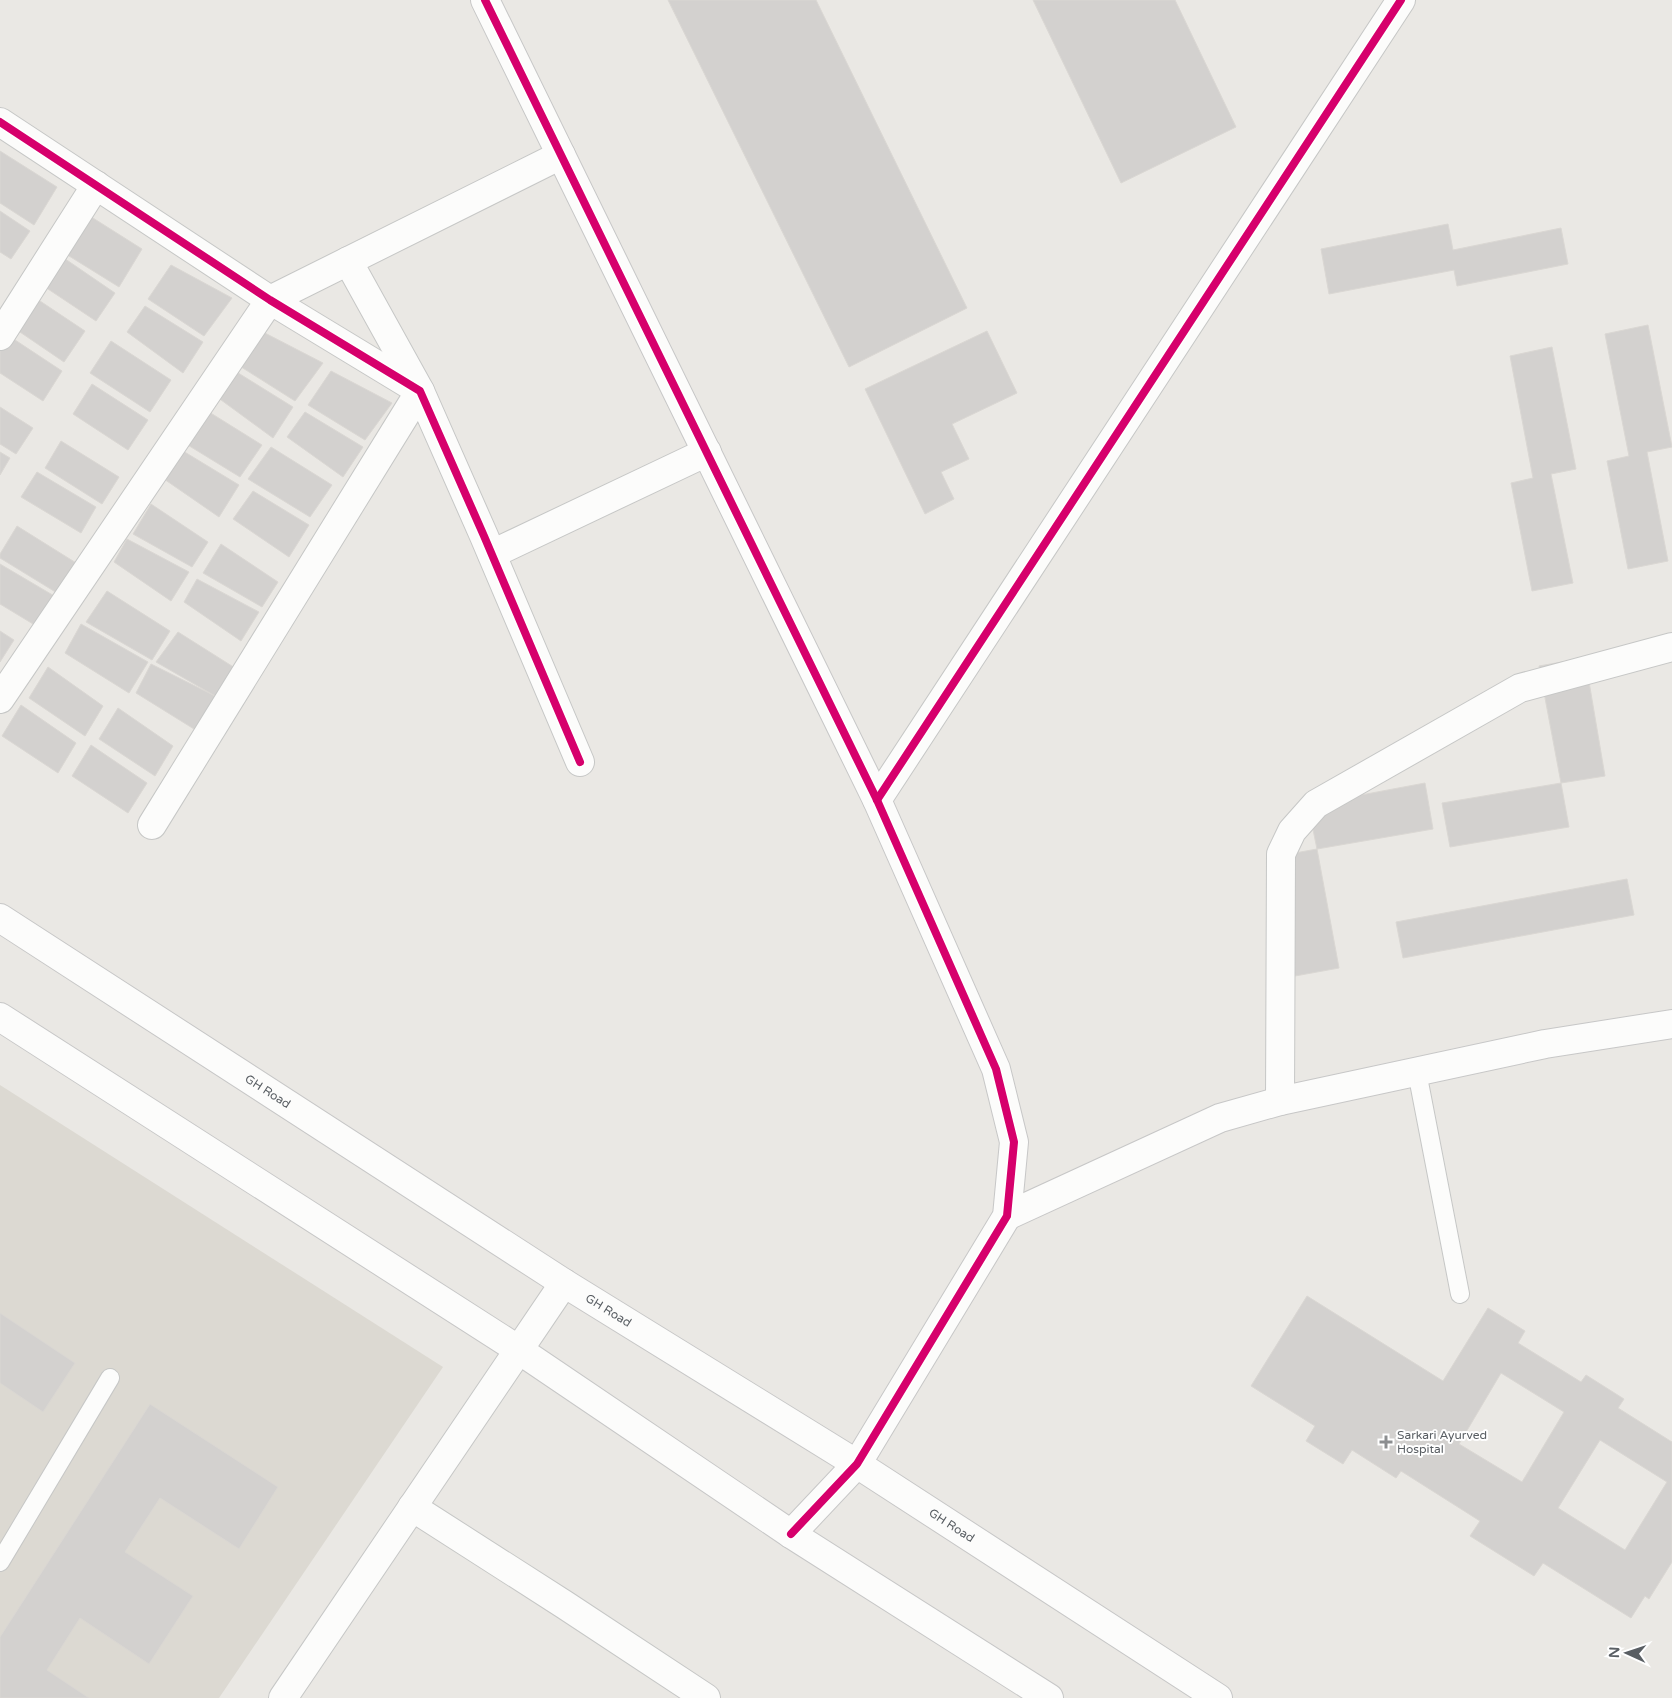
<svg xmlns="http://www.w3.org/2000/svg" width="1672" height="1698" font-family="'Varela Round',sans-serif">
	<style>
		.education { fill: #dcd9d2 }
		.building { fill: #d3d1cf; stroke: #dad7d3; fill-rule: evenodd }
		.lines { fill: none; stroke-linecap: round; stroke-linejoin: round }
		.lane-casing { stroke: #c6c7c6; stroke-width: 20 }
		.street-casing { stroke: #c6c7c6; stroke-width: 30 }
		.secondary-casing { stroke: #c7c7c7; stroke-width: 30 }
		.lane { stroke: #fcfcfb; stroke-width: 18 }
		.street { stroke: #fcfcfb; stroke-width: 28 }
		.secondary { stroke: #fcfcfb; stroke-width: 28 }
		.cycleway-casing { stroke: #fff; stroke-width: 11 }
		.cycleway { stroke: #d6006c; stroke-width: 8 }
		.poi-dot { fill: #8c8e90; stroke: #fff; stroke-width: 2 }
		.labels { text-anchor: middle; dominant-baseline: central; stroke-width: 4; stroke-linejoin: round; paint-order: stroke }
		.street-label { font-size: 12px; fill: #595e63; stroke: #fff }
		.poi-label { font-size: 12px; fill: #595e63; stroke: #fff; text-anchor: start }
	</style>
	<rect width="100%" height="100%" fill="#eae8e4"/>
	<path class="education" d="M0,1085L443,1367L219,1698H0Z"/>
	<g class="building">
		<path d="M668,0H816L967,308L849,367Z"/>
		<path d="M1033,0H1175L1236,127L1121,183Z"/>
		<path d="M0,151L57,187L34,225L0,203Z"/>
		<path d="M0,211L30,231L11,259L0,252Z"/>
		<path d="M85,213L142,249L119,287L61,251Z"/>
		<path d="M1448,224L1453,250L1561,228L1568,264L1457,286L1454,270L1329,294L1321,249Z"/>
		<path d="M58,254L115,293L96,321L39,283Z"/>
		<path d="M171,265L232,298L204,336L148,299Z"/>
		<path d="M37,299L85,331L64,362L17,330Z"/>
		<path d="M145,306L203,342L183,373L127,332Z"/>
		<path d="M1648,325L1672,447L1647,452L1668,561L1628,569L1607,461L1629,456L1605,334Z"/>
		<path d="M261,331L323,363L295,401L238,365Z"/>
		<path d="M987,331L1017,393L952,424L969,459L941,472L954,499L925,514L865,389Z"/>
		<path d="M6,334L62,371L43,401L0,373V344Z"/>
		<path d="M111,341L171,380L150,412L90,373Z"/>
		<path d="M1552,347L1576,469L1551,474L1573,583L1532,591L1511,483L1533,478L1510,356Z"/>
		<path d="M235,371L293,407L273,438L217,397Z"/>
		<path d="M331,371L392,403L365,440L308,405Z"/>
		<path d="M92,384L148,420L128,450L73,414Z"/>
		<path d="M0,407L33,428L16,454L0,444Z"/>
		<path d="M201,407L262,445L240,477L178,439Z"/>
		<path d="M305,412L363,447L343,477L287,437Z"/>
		<path d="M61,441L119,477L102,504L45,468Z"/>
		<path d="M271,447L332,485L310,517L248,479Z"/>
		<path d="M183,451L239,485L219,517L164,479Z"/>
		<path d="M0,452L10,458L0,475Z"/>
		<path d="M37,472L96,507L81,533L21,497Z"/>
		<path d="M253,491L309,525L289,557L233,519Z"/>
		<path d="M151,504L208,542L192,567L133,534Z"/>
		<path d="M17,526L81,566L62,596L0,558V554Z"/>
		<path d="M127,539L189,572L171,601L114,562Z"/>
		<path d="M221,544L278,582L262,607L203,573Z"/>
		<path d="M0,564L56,597L38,627L0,604Z"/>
		<path d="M197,579L259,612L241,641L184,602Z"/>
		<path d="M107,591L170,631L152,660L86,622Z"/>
		<path d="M81,624L148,662L129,693L65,653Z"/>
		<path d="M0,631L14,640L0,662Z"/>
		<path d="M178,632L235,668L217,697L156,662Z"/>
		<path d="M1585,658L1605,776L1561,783L1539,666Z"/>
		<path d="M151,664L217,697L194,729L136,693Z"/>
		<path d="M48,667L103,706L85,736L29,698Z"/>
		<path d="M21,705L76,743L58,773L2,736Z"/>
		<path d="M118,708L173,746L155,776L99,739Z"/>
		<path d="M91,745L147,783L128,813L72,776Z"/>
		<path d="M1425,783L1433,829L1317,849L1308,805Z"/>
		<path d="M1561,783L1569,827L1450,847L1442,803Z"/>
		<path d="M1317,849L1339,968L1295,976L1273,857Z"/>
		<path d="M1627,879L1634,915L1403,958L1396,922Z"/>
		<path d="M1307,1296L1443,1381L1488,1308L1525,1331L1518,1343L1581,1382L1586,1375L1624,1399L1618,1408L1672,1442V1562L1649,1599L1645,1596L1631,1618L1543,1563L1534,1576L1470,1536L1480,1521L1401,1471L1396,1478L1352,1450L1343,1464L1306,1441L1315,1426L1251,1386ZM1501,1373L1564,1412L1522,1482L1459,1444ZM1600,1440L1667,1482L1625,1550L1558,1508Z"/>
		<path d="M0,1313L75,1363L43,1412L0,1383Z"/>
		<path d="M150,1404L278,1487L239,1549L160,1498L125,1552L193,1596L149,1664L80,1618L47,1670L89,1698H0V1637Z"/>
	</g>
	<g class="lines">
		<defs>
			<g id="lane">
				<path d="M1417,1072L1460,1294"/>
				<path d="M0,1562L110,1378"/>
			</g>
			<g id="street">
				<path d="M0,122L270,300L420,391L484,536L580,762"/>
				<path d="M0,336L96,185"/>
				<path d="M492,554L707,452"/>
				<path d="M0,699L270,300L561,155"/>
				<path d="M877,800L1401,0"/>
				<path d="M152,825L420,391L348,261"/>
				<path d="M1280,1101L1281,854L1292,831L1316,804L1520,688L1672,647"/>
				<path d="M412,1507L565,1605L706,1698"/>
				<path d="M283,1698L564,1283"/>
			</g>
			<g id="secondary">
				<path d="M485,0L877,800L996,1069L1014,1142L1007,1216L857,1464L791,1534"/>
				<path id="s1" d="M0,918L564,1283L857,1464L1218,1698"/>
				<path d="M0,1017L519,1350L791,1534L1049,1698"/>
				<path d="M1007,1216L1220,1118L1280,1101L1545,1044L1672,1024"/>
			</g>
		</defs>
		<use href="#lane" class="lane-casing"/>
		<use href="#street" class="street-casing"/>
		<use href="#secondary" class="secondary-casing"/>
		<use href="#lane" class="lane"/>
		<use href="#street" class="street"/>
		<use href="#secondary" class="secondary"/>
		<defs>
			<g id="cycleway">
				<path d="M485,0L877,800L996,1069L1014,1142L1007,1216L857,1464L791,1534"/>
				<path d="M0,122L270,300L420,391L484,536L580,762"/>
				<path d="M877,800L1401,0"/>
			</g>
		</defs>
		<use href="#cycleway" class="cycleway-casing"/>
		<use href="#cycleway" class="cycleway"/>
	</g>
	<path class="poi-dot" d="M1383.5 1434.5h5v5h5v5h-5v5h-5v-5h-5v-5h5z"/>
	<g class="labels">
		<g class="street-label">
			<text stroke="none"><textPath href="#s1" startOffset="319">GH Road</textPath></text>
			<text stroke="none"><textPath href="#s1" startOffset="724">GH Road</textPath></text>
			<text stroke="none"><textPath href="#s1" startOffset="1129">GH Road</textPath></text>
		</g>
		<g class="poi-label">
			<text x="1397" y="1435">Sarkari Ayurved<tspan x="1397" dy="14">Hospital</tspan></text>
		</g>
	</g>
	<g transform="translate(1627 1653) rotate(273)" stroke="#ffffff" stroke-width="4" paint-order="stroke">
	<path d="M0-4L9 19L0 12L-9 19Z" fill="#595e63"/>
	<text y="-8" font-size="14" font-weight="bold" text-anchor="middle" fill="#595e63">N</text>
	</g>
</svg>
